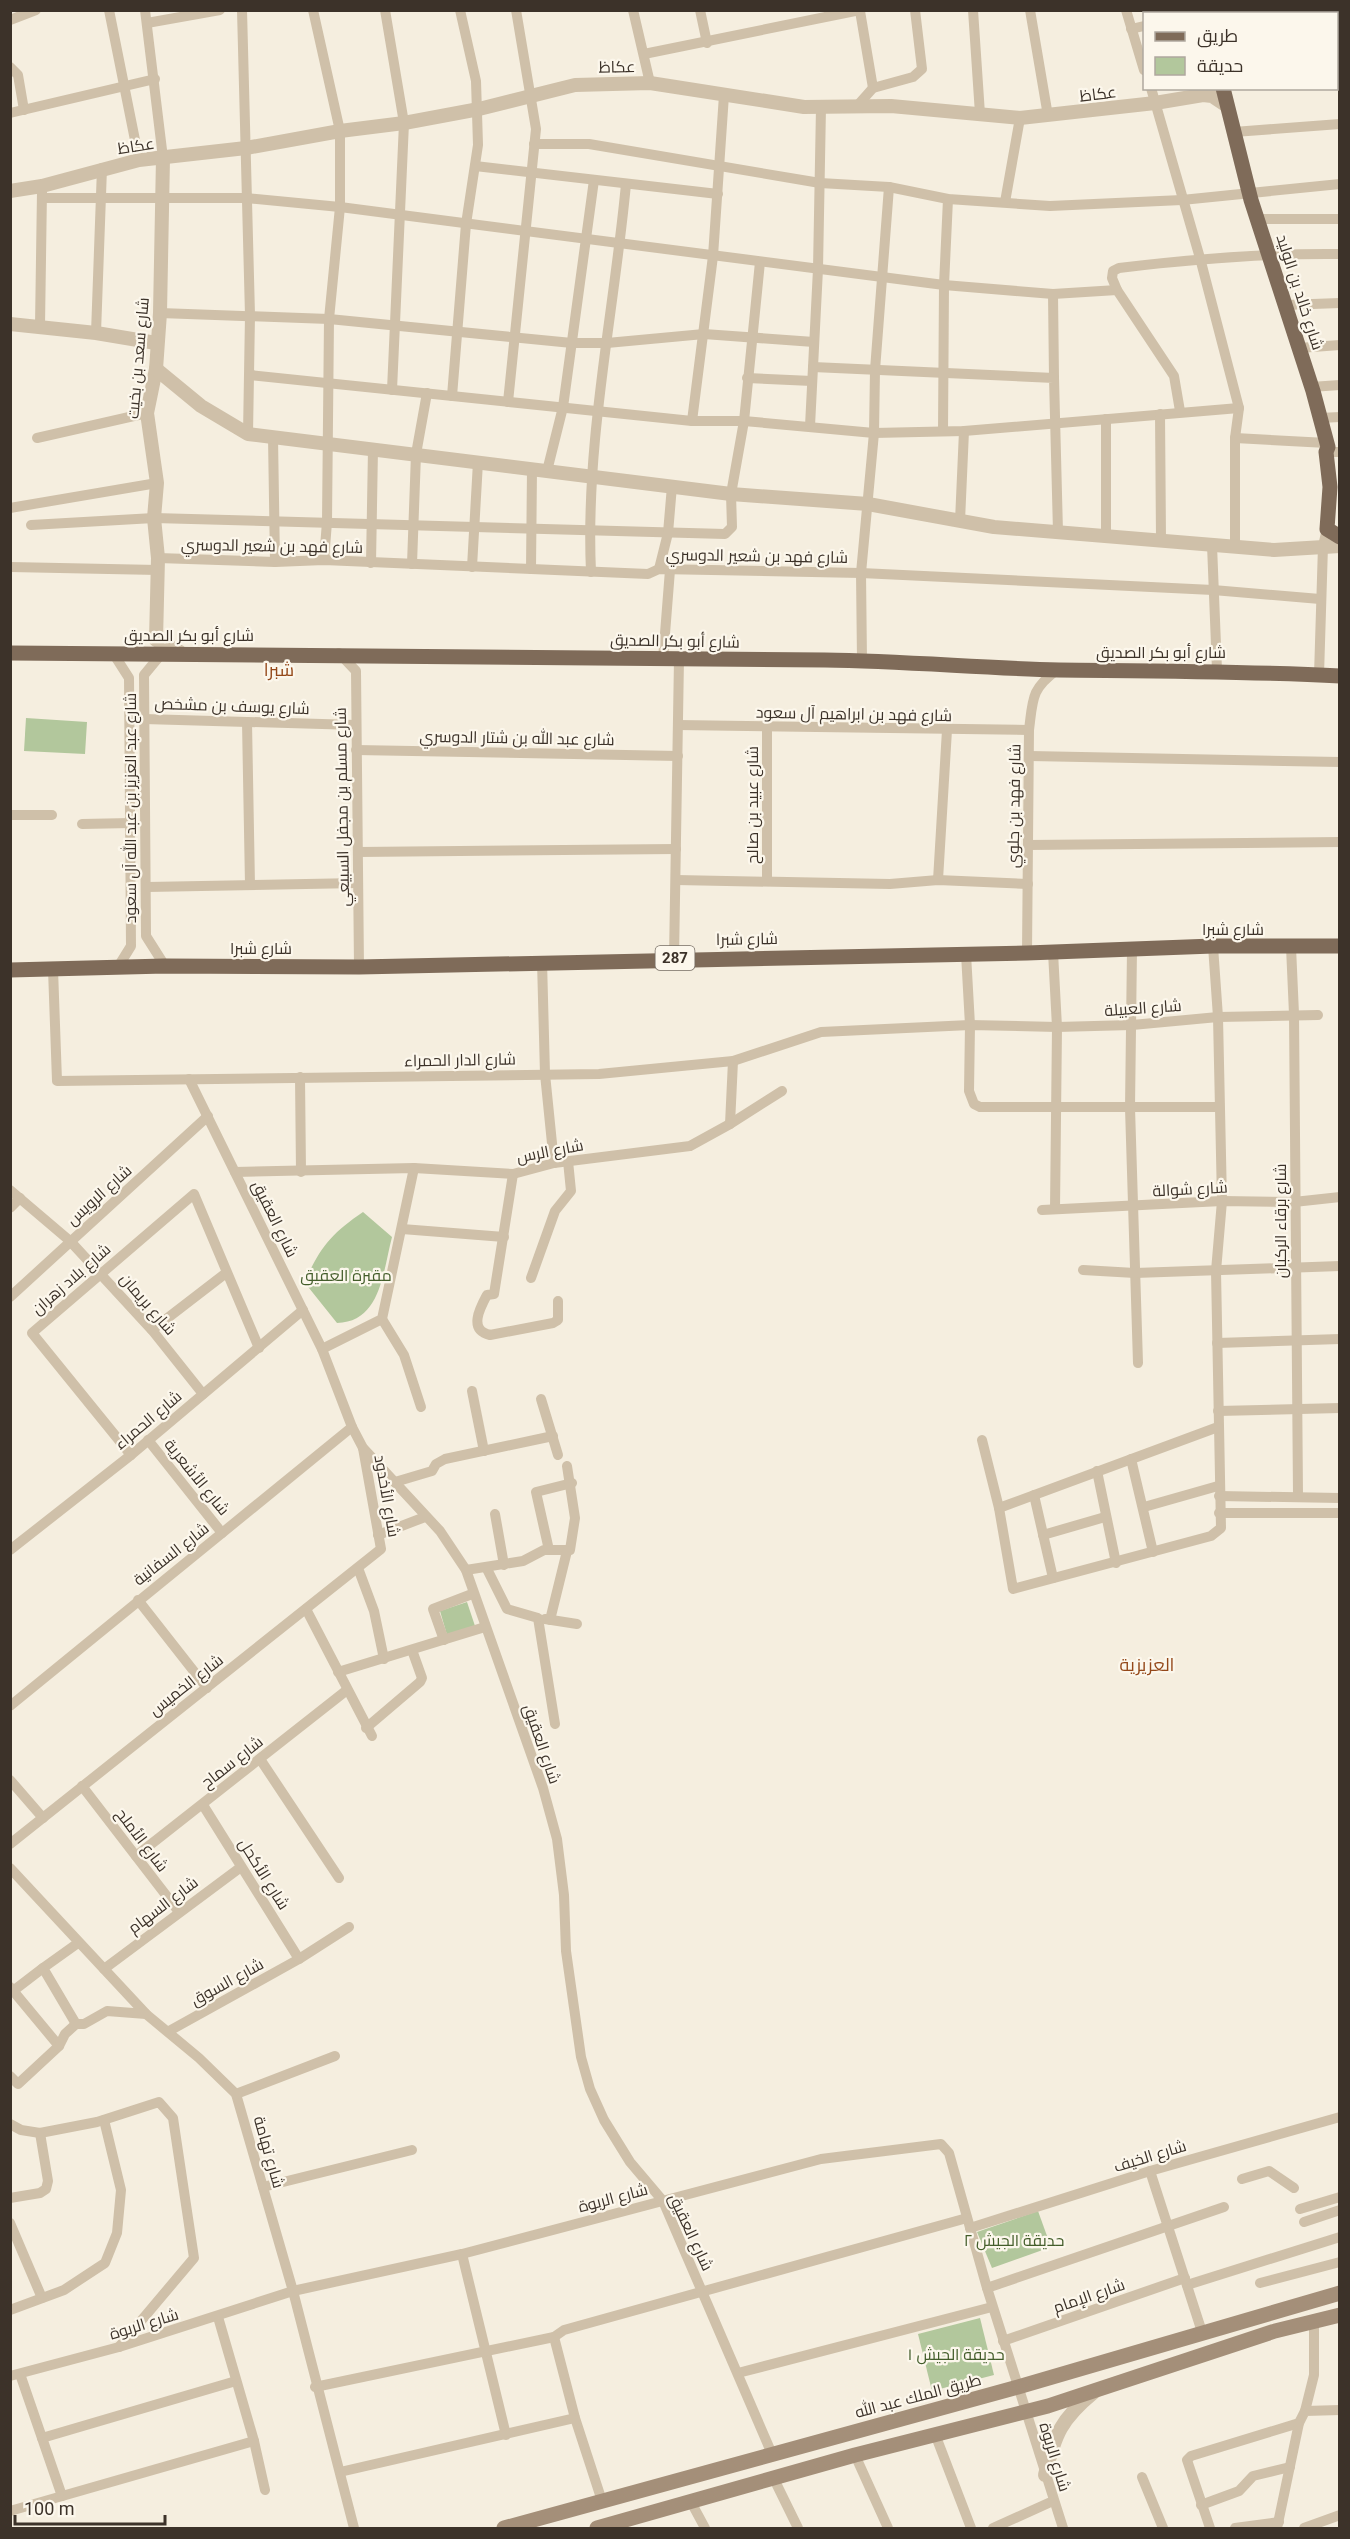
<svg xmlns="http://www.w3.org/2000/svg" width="1350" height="2539" font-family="Roboto,Cairo,sans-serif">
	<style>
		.green { fill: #b2c79c }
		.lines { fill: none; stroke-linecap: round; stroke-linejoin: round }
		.minor { stroke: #cfc0a9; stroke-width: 10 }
		.tertiary { stroke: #cfc0a9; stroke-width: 14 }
		.secondary { stroke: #a48f79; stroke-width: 15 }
		.primary { stroke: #7f6b59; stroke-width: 15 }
		.labels { text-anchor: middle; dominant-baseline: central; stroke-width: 4.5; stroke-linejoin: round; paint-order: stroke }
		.shield { fill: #fcf7ec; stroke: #766d64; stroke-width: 1.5 }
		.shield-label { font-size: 15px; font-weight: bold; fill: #3c3229 }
		.street-label { font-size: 16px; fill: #3c3229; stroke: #fcf7ec }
		.park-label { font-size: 16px; fill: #435d2a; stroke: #fcf7ec }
		.neighbourhood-label { font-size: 18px; fill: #944819; stroke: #fcf7ec }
	</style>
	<rect width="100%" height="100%" fill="#f5eedf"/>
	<g class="green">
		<path d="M26,718L87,722L85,754L24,751Z"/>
		<path d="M363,1212L392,1237C383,1271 381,1322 337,1323L305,1283C318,1249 332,1233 363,1212Z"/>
		<path d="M467,1602L475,1626L447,1635L440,1611Z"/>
		<path d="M1038,2211L1051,2247L992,2268L977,2232Z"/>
		<path d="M980,2318L994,2375L932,2391L918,2334Z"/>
	</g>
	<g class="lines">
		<g class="minor">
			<path d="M109,10L139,160"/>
			<path d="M145,10L163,158"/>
			<path d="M242,10L250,315L248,434"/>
			<path d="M313,10L340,131V207L329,319L327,522L324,560"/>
			<path d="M385,10L404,123L392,390"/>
			<path d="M633,10L650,83"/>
			<path d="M700,10L707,43"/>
			<path d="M973,10L980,114"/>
			<path d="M1030,10L1048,116"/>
			<path d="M1126,10L1144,70"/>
			<path d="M1332,10L1333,14"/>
			<path d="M860,11L873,88"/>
			<path d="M1216,14L1245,10"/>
			<path d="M10,20L36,10"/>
			<path d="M147,23L220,10"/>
			<path d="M1131,29L1144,26"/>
			<path d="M1336,49L1340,79"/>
			<path d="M644,54L860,10"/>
			<path d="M10,67L18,75L24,110"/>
			<path d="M1151,88L1200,258L1239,408L1235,438V545"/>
			<path d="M857,106L873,88L913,77L922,69L915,10"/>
			<path d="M10,113L155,79"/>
			<path d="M1234,132L1340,124"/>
			<path d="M534,144H589L820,183L889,187L948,199L1050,206L1182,200L1340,184"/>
			<path d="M475,166L718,194"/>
			<path d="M43,198H246L340,207L944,285L1053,294L1117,290"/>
			<path d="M1005,202L1020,118"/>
			<path d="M1257,219H1340"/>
			<path d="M1053,294L1054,378"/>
			<path d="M1285,305L1340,303"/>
			<path d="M160,313L329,319L572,343H607L704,334L814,342"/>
			<path d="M40,326L42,191"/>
			<path d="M96,333L102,168"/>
			<path d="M1299,348L1340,345"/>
			<path d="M813,367L1054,378L1058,532"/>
			<path d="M250,375L692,421H744L874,433L964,431L1239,408"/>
			<path d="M747,378L812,381"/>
			<path d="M1311,387L1340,385"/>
			<path d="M452,396L466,224L478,145L476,81L460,10"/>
			<path d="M508,402L536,129L516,10"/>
			<path d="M1180,411L1174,376L1117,290L1112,278L1113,271L1119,268C1194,259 1263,253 1340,254"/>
			<path d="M1160,414L1161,539"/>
			<path d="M1320,418L1340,417"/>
			<path d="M1106,419V536"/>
			<path d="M692,421L713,256L724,95"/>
			<path d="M810,426L818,269L821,107"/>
			<path d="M943,431L944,285L948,199"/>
			<path d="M273,437L275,562"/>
			<path d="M37,438L147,413"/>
			<path d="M1235,438L1327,443"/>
			<path d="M1326,452H1340"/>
			<path d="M547,471L563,407L594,180"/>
			<path d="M10,508L157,483"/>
			<path d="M960,521L964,431"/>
			<path d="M31,525L154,518L725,534L732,527L731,494L744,421L760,262"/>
			<path d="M1212,545L1217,670"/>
			<path d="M158,558L275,562L324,560L648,574L659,569L861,573L1213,590L1320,599"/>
			<path d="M371,563L373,449"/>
			<path d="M412,564L416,454L427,393"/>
			<path d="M10,567L158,570"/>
			<path d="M472,567L478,462"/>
			<path d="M531,569L532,469"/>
			<path d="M659,569L668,533L672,486"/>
			<path d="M591,572C585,442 614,313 626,184"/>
			<path d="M163,652L144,675L146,936L165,966"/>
			<path d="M113,653L129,678L131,946L118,967"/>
			<path d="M339,653L356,671L359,967"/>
			<path d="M663,659L670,570"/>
			<path d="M862,661L861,573L874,433L875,370L889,187"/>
			<path d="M1319,675L1323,546L1327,529"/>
			<path d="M144,719L356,725"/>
			<path d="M247,722L250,885"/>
			<path d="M678,725L1029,730"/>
			<path d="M356,750L678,756"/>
			<path d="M1030,756L1340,762"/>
			<path d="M10,815H52"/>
			<path d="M82,824L131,823"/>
			<path d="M1028,845L1340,842"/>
			<path d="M358,852L676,849"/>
			<path d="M676,880L890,884L938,880L1028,884"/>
			<path d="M938,880L947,730"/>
			<path d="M767,881V728"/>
			<path d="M147,887L358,883"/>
			<path d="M1291,947L1294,1014L1298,1495"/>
			<path d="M1132,949L1130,1108L1138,1363"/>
			<path d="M1053,952L1057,1027L1055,1209"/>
			<path d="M1027,953L1029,730C1033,699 1031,689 1057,670"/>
			<path d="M966,954L970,1025L969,1091L974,1104L980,1107H1219"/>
			<path d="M674,958L679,659"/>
			<path d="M542,961L545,1074L554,1163"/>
			<path d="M53,969L57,1081L599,1074L733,1061L821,1032L970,1025L1057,1027L1132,1025L1218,1017L1318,1015"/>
			<path d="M300,1077L301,1172"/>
			<path d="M189,1079L322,1349L352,1427L363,1448L440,1531L466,1570L543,1788L557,1839L564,1895L566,1951L581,2057L590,2089L604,2120L630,2162L663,2201L772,2454"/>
			<path d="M730,1124L733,1061"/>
			<path d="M235,1172L414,1168L513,1174L554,1163L690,1146L730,1124L782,1091"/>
			<path d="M513,1174L494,1294L487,1295C480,1308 468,1330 490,1335L553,1323L558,1320V1301"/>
			<path d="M10,1190L70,1241L152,1330L203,1394"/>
			<path d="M10,1208L20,1198"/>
			<path d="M1042,1210L1222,1201L1294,1202L1340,1197"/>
			<path d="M402,1229L504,1237"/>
			<path d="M1083,1270L1135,1273L1340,1266"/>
			<path d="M531,1278L555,1211L571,1191L568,1161"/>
			<path d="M10,1297L208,1116"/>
			<path d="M382,1319L404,1355L421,1407"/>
			<path d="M152,1330L226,1273"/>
			<path d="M1217,1343L1340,1339"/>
			<path d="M322,1349L382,1319L414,1168"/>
			<path d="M472,1391L484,1451"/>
			<path d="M541,1399L558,1455"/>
			<path d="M1218,1411L1340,1408"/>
			<path d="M148,1440L222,1533"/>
			<path d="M982,1440L999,1508L1013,1589L1211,1536L1221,1528L1216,1271L1222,1201L1218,1017L1213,946"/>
			<path d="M131,1455L32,1333L194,1194L259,1348"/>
			<path d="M1131,1459L1153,1552"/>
			<path d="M1097,1471L1116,1563"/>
			<path d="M395,1482L432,1471L436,1464L445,1459L553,1436"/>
			<path d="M1034,1495L1053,1578"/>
			<path d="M1219,1496L1340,1498"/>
			<path d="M1144,1507L1218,1486"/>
			<path d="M999,1508L1218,1427"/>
			<path d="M1219,1513H1340"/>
			<path d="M495,1514L504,1565"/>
			<path d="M378,1535L425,1517"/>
			<path d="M1043,1535L1105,1517"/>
			<path d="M10,1550L131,1455L303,1310"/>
			<path d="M549,1550L536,1492L572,1483"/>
			<path d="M358,1568L374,1611L384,1659"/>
			<path d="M487,1569L507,1609L538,1618L555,1724"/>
			<path d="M466,1570L523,1561L544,1550H570L575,1518L567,1466"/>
			<path d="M138,1600L207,1688"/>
			<path d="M306,1609L372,1736"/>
			<path d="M545,1619L577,1624"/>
			<path d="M550,1620L567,1551"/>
			<path d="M444,1640L433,1609L472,1594"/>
			<path d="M338,1672L485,1627"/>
			<path d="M10,1706L352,1427"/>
			<path d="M366,1728L420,1682L422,1678L412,1650"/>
			<path d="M260,1759L339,1878"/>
			<path d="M10,1780L43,1818"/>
			<path d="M82,1786L179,1912"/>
			<path d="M203,1805L299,1959"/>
			<path d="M10,1844L381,1549L363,1448"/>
			<path d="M136,1856L347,1690"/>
			<path d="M10,1868L146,2014L199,2058L236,2094L293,2291L354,2528"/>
			<path d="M104,1969L241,1867"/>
			<path d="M10,1987L59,2046"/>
			<path d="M13,1991L43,1968"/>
			<path d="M76,2024L43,1968L78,1943"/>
			<path d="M169,2031L299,1959L349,1927"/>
			<path d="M10,2076L18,2084L59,2046L65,2034L76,2024H84L107,2011L146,2014"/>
			<path d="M236,2094L335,2056"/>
			<path d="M10,2124L21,2130L40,2133L97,2122L159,2102L173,2118L194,2258L119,2347"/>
			<path d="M1150,2171L1202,2332"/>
			<path d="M1242,2179L1269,2171L1294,2188"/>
			<path d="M263,2187L412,2150"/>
			<path d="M10,2198L40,2193L46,2189L48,2181L40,2133"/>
			<path d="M1300,2209L1340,2197"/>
			<path d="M1304,2222L1340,2210"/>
			<path d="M10,2223L42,2298"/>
			<path d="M970,2228L1150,2171L1340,2117"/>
			<path d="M462,2254L506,2435"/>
			<path d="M1260,2283L1340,2262"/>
			<path d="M1187,2285L1340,2237"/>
			<path d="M987,2288L1224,2207"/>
			<path d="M10,2310L64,2290L105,2263L117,2233L121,2190L104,2120"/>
			<path d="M218,2317L254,2441L265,2490"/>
			<path d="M554,2337L575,2418L602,2501"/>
			<path d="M1003,2341L1185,2278"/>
			<path d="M738,2373L992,2307"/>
			<path d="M20,2374L62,2496"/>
			<path d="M10,2376L119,2347L293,2291L462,2254L821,2159L941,2144L949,2153L987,2288L1063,2528"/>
			<path d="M315,2387L554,2337L564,2330L967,2218"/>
			<path d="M1305,2411L1314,2375V2321"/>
			<path d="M935,2434L971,2528"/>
			<path d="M42,2438L236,2381"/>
			<path d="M855,2455L888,2528"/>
			<path d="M340,2472L575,2418"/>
			<path d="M773,2477L798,2528"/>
			<path d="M1142,2477L1163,2528"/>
			<path d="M691,2502L705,2528"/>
			<path d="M1201,2505L1239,2491L1253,2476L1290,2467"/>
			<path d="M10,2511L254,2441"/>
			<path d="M993,2528L1053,2501"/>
			<path d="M1210,2528L1187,2460L1191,2456L1299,2423"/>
			<path d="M1235,2528L1279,2522"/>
			<path d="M1277,2528L1299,2423L1305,2411L1340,2410"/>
			<path d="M1304,2528L1340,2515"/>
		</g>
		<g class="tertiary">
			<path d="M163,158L160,313L156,369L147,413L157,483L154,518L158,558L156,640L180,652"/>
			<path d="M10,191L42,186L139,160L246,148L340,131L404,123L479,109L575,85L650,83L804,107L891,106L1020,118L1155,103L1203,95L1212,96L1227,106"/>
			<path d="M10,324L96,333L156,343"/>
			<path d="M156,369L201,406L248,434L731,494L868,504L994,527L1274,550L1340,546"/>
			<path d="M1045,2475C1055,2434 1061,2419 1094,2392"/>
		</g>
		<g class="secondary">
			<path d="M504,2528L1018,2387L1340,2293"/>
			<path d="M597,2528L855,2455L1048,2406L1275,2331L1340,2315"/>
		</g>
		<g class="primary">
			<path d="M1205,10V14"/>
			<path d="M1223,88L1251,200L1313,391L1328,447L1326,452L1330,487L1327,529L1340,537"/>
			<path d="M10,653C282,655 554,656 825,660C903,661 981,668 1059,670C1153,671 1246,671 1340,676"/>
			<path d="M10,970L165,966L359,967L1027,953L1213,946H1340"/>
		</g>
	</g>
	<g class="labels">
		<rect class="shield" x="655.5" y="946" width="39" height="24" rx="4.5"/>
		<g class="shield-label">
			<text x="675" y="958">287</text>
		</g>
		<g class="street-label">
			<text transform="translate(617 67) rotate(-1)">عكاظ</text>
			<text transform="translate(1098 94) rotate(-7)">عكاظ</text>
			<text transform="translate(136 146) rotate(-9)">عكاظ</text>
			<text transform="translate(1300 292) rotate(72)">شارع خالد بن الوليد</text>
			<text transform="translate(138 358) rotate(-85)">شارع سعد بن بخيت</text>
			<text transform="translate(272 546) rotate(1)">شارع فهد بن شعير الدوسري</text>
			<text transform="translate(757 556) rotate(1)">شارع فهد بن شعير الدوسري</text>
			<text x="189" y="635">شارع أبو بكر الصديق</text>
			<text transform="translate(675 641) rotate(1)">شارع أبو بكر الصديق</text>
			<text x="1161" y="652">شارع أبو بكر الصديق</text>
			<text transform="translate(232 706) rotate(2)">شارع يوسف بن مشخص</text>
			<text transform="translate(854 714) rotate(1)">شارع فهد بن ابراهيم آل سعود</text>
			<text transform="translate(517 738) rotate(1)">شارع عبد الله بن شتار الدوسري</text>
			<text transform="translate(752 805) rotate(-90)">شارع عبيد بن صالح</text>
			<text transform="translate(1014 806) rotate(-89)">شارع فهد بن جلوي</text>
			<text transform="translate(342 807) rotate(-91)">شارع مسلم بن مجفل السبيعي</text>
			<text transform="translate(130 808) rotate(-90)">شارع عبد العزيز بن عبد الله آل سعود</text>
			<text x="1233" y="929">شارع شبرا</text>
			<text transform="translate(747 939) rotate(-1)">شارع شبرا</text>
			<text x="261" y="948">شارع شبرا</text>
			<text transform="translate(1143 1008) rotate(-4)">شارع العبيلة</text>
			<text transform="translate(460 1060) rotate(-1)">شارع الدار الحمراء</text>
			<text transform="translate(550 1151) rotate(-11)">شارع الرس</text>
			<text transform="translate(1190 1189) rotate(-3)">شارع شوالة</text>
			<text transform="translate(99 1195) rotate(-42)">شارع الرويس</text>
			<text transform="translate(275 1219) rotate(64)">شارع العقيق</text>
			<text transform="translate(1280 1221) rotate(-90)">شارع برقاء الركبان</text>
			<text transform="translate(71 1279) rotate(-41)">شارع بلاد زهران</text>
			<text transform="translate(148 1304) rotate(49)">شارع بريمان</text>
			<text transform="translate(148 1420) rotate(-40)">شارع الحمراء</text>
			<text transform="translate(197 1477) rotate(51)">شارع الأشعرية</text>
			<text transform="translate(387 1496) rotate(80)">شارع الأخدود</text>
			<text transform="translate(171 1554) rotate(-38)">شارع السفانية</text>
			<text transform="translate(186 1685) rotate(-38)">شارع الخميس</text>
			<text transform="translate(542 1744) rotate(71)">شارع العقيق</text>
			<text transform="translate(232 1762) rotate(-38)">شارع سماح</text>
			<text transform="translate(142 1840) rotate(53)">شارع الأملح</text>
			<text transform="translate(264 1874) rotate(58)">شارع الأكحل</text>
			<text transform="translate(163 1905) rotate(-37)">شارع السهام</text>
			<text transform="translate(227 1982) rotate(-29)">شارع السوق</text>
			<text transform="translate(269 2152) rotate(74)">شارع تهامة</text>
			<text transform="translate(1150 2156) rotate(-17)">شارع الخيف</text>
			<text transform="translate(613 2198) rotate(-15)">شارع الربوة</text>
			<text transform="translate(691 2232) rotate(65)">شارع العقيق</text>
			<text transform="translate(1089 2296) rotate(-19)">شارع الإمام</text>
			<text transform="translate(144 2324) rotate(-17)">شارع الربوة</text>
			<text transform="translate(918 2396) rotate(-15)">طريق الملك عبد الله</text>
			<text transform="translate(1055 2457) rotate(73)">شارع الربوة</text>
		</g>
		<g class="park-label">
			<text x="346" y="1275">مقبرة العقيق</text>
			<text x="1014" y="2240">حديقة الجيش ٢</text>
			<text x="956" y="2354">حديقة الجيش ١</text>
		</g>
		<g class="neighbourhood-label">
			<text x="279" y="669">شبرا</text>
			<text x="1147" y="1664">العزيزية</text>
		</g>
	</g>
	<rect width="1350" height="2539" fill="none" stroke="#3c3229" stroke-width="24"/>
	<rect x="1143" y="12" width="195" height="78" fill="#fcf7ec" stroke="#afa89e" stroke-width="1.5"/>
	<rect x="1155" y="32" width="30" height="9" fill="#7f6b59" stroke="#afa89e" stroke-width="1.5"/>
	<text x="1197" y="42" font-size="18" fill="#3c3229">طريق</text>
	<rect x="1155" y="57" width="30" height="18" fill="#b2c79c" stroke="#afa89e" stroke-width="1.5"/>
	<text x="1197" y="72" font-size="18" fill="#3c3229">حديقة</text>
	<path d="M15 2515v9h150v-9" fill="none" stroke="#3c3229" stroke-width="3"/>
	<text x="24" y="2515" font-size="18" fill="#3c3229" stroke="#fcf7ec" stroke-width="4.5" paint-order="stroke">100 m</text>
</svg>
